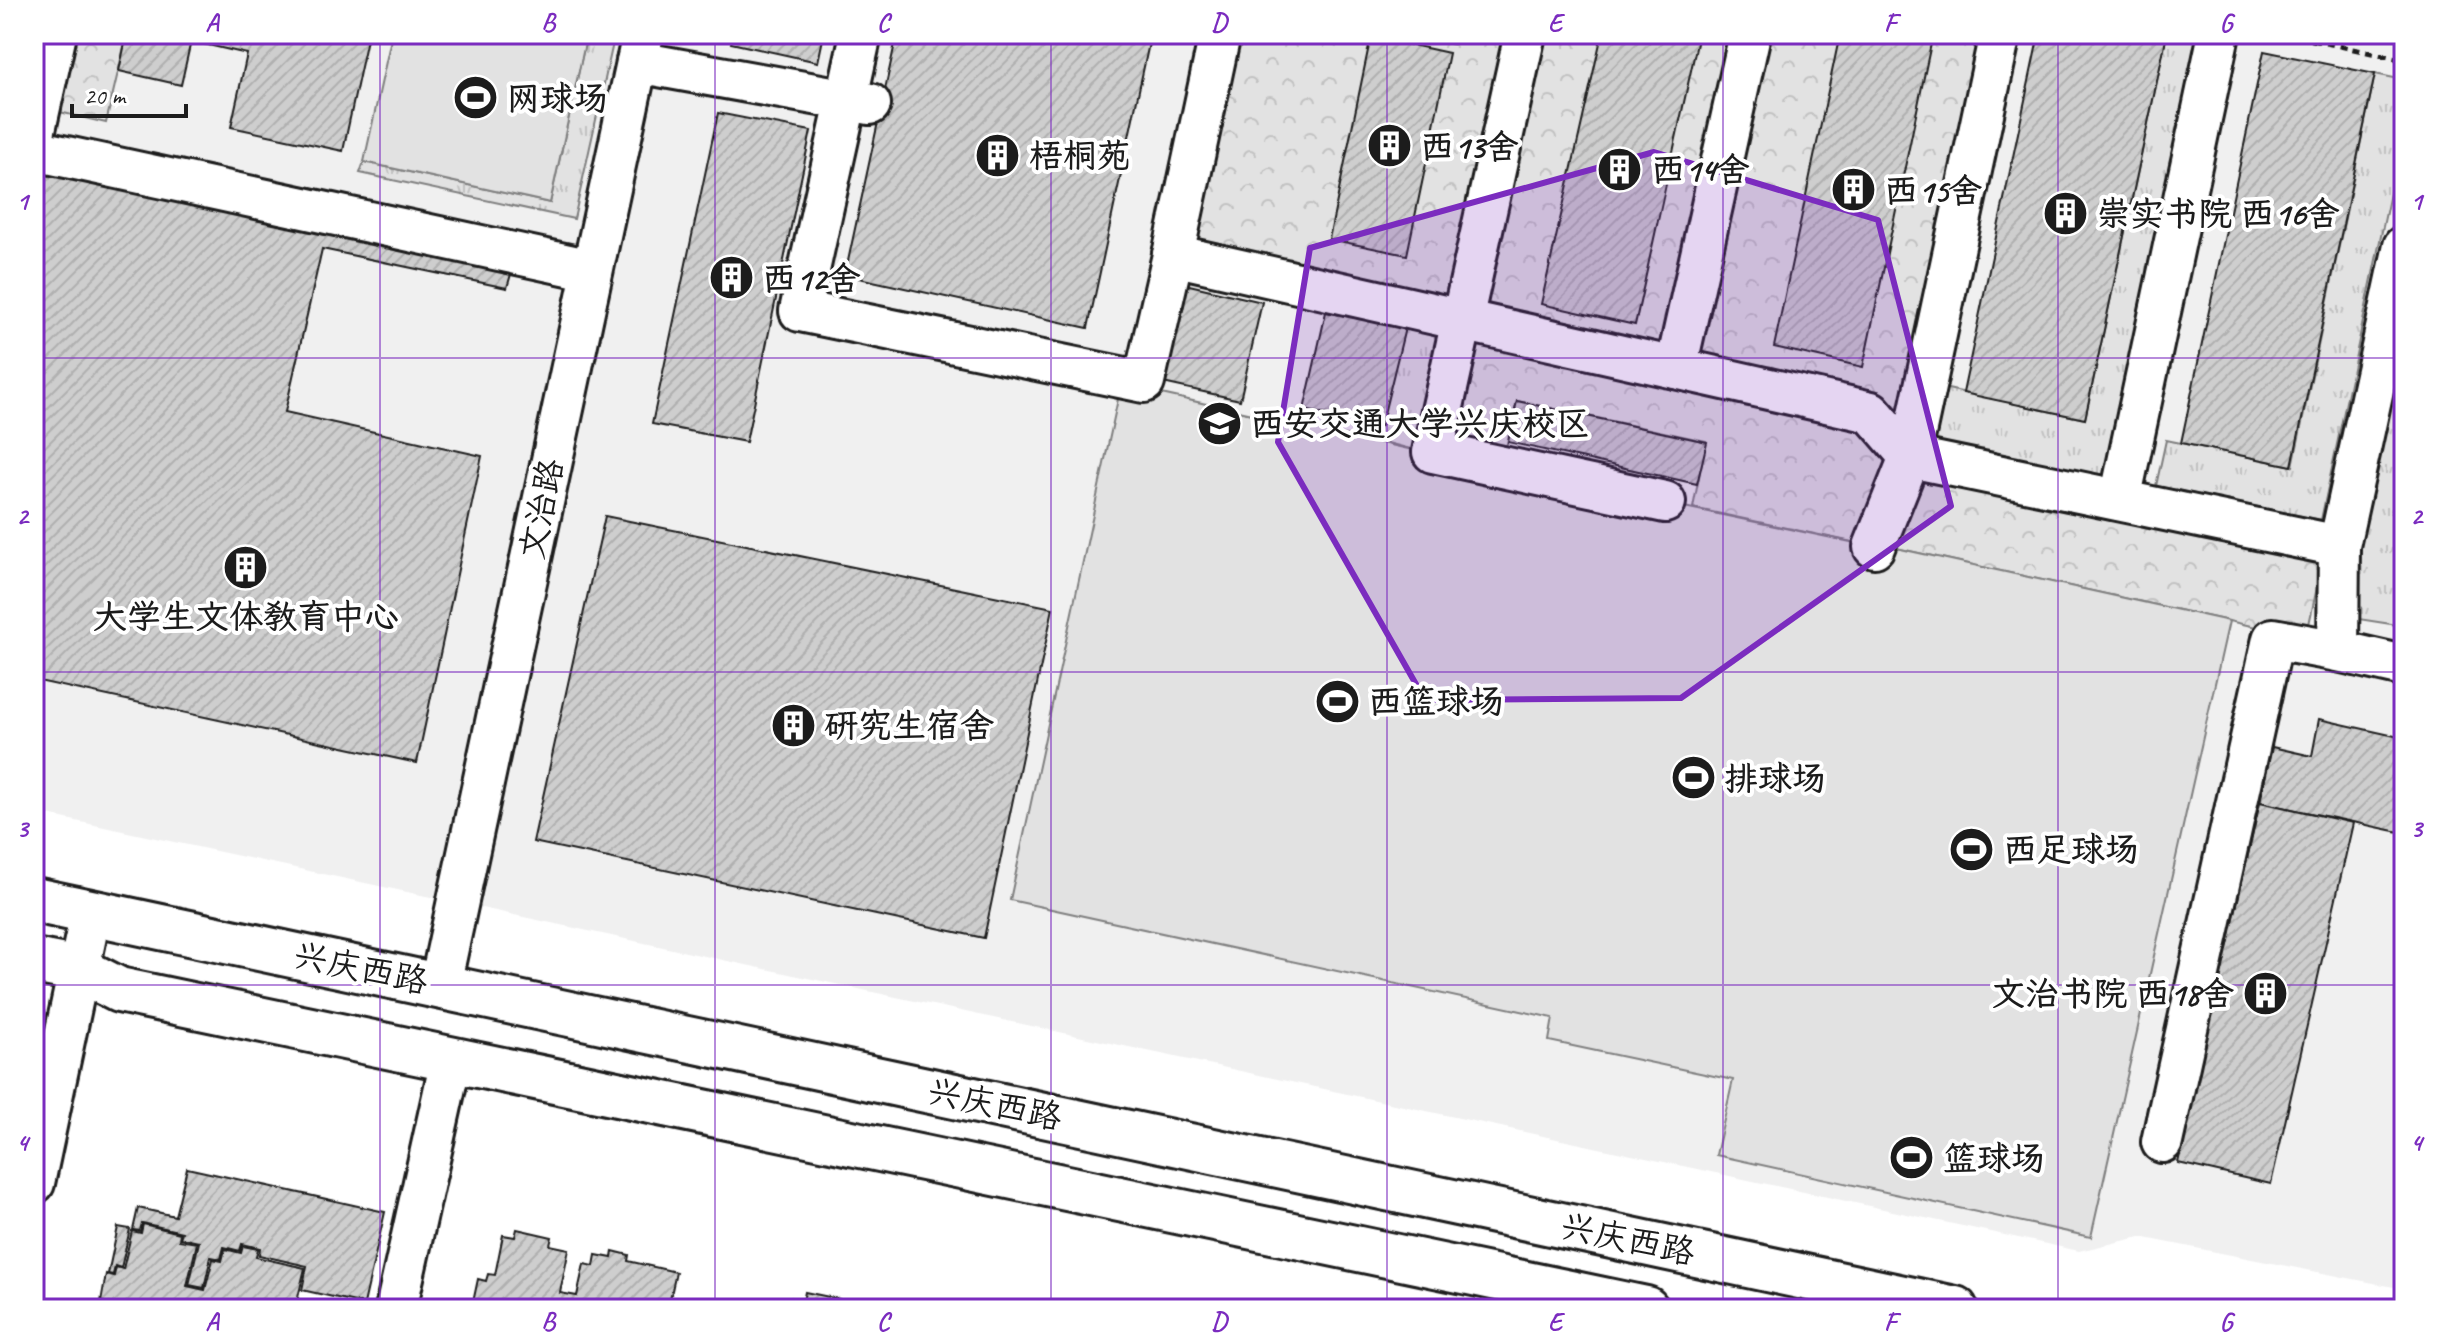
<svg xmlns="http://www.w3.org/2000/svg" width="2438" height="1343" font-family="Caveat,'LXGW WenKai TC',sans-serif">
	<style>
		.built { fill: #f0f0f0 }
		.grass { fill: url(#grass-tufts); stroke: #7f7f7f; stroke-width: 2 }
		.forest { fill: url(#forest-crowns); stroke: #7f7f7f; stroke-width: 2 }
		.green { fill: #e2e2e2; stroke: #7f7f7f; stroke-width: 2 }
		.building { fill: url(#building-hatch); stroke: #1c1c1c; stroke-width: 2 }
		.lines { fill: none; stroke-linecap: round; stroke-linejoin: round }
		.minor-casing { stroke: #1c1c1c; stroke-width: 46 }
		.major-casing { stroke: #1c1c1c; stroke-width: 50 }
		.path { stroke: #1c1c1c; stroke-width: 5; stroke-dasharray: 8 6; stroke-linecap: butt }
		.minor { stroke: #fff; stroke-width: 40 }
		.major { stroke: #fff; stroke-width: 44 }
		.marked { fill: #7b2cbf; fill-opacity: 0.2; stroke: #7b2cbf; stroke-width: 6; stroke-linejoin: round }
		.grid { fill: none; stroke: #7b2cbf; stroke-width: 2; stroke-opacity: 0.55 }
		.labels { text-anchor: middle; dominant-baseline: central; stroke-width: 8; stroke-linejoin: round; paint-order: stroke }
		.poi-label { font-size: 34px; font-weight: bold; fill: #1c1c1c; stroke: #fff; text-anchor: start }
		.street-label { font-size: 34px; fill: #1c1c1c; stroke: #fff }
		.neatline { fill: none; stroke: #7b2cbf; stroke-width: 3 }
		.grid-label { font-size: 26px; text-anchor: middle; font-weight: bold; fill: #7b2cbf }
	</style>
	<defs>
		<pattern id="grass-tufts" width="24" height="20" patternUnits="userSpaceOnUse" patternTransform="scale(2)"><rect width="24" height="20" fill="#e2e2e2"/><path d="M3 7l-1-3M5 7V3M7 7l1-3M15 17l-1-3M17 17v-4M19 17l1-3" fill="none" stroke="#c1c1c1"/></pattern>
		<pattern id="forest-crowns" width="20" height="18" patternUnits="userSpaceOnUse" patternTransform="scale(2)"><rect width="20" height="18" fill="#e2e2e2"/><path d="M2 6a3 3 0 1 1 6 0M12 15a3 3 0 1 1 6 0" fill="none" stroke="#c1c1c1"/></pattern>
		<pattern id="building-hatch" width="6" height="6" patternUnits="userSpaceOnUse" patternTransform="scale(2)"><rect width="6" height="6" fill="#cecece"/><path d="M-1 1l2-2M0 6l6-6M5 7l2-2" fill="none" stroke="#b0b0b0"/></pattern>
	</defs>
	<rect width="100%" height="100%" fill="#fff"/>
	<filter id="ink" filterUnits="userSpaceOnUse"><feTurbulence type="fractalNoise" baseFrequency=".0125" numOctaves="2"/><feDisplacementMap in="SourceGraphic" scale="16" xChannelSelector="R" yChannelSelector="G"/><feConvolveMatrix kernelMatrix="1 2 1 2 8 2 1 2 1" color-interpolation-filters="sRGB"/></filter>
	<g filter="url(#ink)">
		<path class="built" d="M34,34H2404V1289L2140,1237L2079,1251L34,812Z"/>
		<g class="grass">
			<path d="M587,34H615L574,219L360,173L364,162L550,203Z"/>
			<path d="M2167,34H2198L2103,478L1931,442L1943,388L2085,419Z"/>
			<path d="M2375,74L2404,80V127L2321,520L2156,486L2166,440L2293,466Z"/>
			<path d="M1408,307L1453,317L1422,452L1376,440Z"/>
			<path d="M2404,324V626L2352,618L2354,545Z"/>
		</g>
		<g class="forest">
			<path d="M69,34H127L106,123L51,110Z"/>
			<path d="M1220,34H2000L1910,457L1870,412L1173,255Z"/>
			<path d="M1472,332L1864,423L1893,459L1857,543L1693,508L1706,441L1517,401L1505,452L1447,439Z"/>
			<path d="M1913,469L2323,560L2306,638L1896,548Z"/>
		</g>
		<g class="green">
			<path d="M392,34H587L550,203L364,162Z"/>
			<path d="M1121,385L1422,452L1832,538L1874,547L1896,548L2229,621L2091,1237L1716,1155L1733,1080L1549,1041L1553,1018L1010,900Z"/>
		</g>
		<g class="building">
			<path d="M127,34H368L343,151L231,127L247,54L191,41L181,85L119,71Z"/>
			<path d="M733,34H824L818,62L731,43Z"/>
			<path d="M897,34H1151L1088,328L845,275Z"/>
			<path d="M1401,34H1456L1454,44Z"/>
			<path d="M1602,34H1699L1635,325L1541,304Z"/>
			<path d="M1840,34H1933L1863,367L1774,347Z"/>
			<path d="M2039,34H2167L2085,419L1963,393Z"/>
			<path d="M1371,36L1449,53L1407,255L1329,239Z"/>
			<path d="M2264,51L2375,74L2292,466L2181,443Z"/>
			<path d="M718,113L811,131L746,442L652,424Z"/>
			<path d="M34,169L513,267L507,288L322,249L285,412L482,456L417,763L34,680Z"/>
			<path d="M1185,284L1262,302L1240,400L1163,383Z"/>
			<path d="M1326,312L1405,328L1381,426L1304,410Z"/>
			<path d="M1517,401L1707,442L1697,484L1508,442Z"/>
			<path d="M605,516L1053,608L984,938L533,842Z"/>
			<path d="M2319,719L2404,738V833L2260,802L2272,747L2312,756Z"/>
			<path d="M2260,802L2353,823L2271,1184L2178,1163Z"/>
			<path d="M187,1168L385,1212L364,1304L302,1290L307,1266L259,1255L260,1248L242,1244L240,1251L224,1247L221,1259L211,1257L204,1288L189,1285L199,1242L180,1238L182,1232L142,1223L140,1231L133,1230L138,1208L175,1216Z"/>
			<path d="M143,1224L180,1233L179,1240L197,1243L187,1286L205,1290L213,1259L222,1261L225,1249L241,1253L243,1246L258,1249L256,1257L305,1268L296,1306L305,1309H116L117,1305L101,1302L106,1274L114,1276L116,1267L123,1269L132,1231L141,1233Z"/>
			<path d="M118,1227L130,1229L121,1268L115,1266L113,1275L108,1274Z"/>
			<path d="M517,1229L552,1237L550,1245L569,1249L560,1293L577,1296L584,1264L594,1266L596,1255L612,1258L613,1251L629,1255L628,1261L676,1272L668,1309L472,1307L478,1279L486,1281L488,1274L495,1275L503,1235L515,1237Z"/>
			<path d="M805,1292L839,1299L838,1307L852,1309H790L792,1298L803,1301Z"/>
		</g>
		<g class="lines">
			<defs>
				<g id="minor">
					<path d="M861,34L800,311L1144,382L1173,255"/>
					<path d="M1220,34L1173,255L1871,412L1910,457L2339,546"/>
					<path d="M1525,34L1433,452L1665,502"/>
					<path d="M637,62L870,104"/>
					<path d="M34,134L56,34"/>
					<path d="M34,150L592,270"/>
					<path d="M2404,246L2339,546L2338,651L2404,666"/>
					<path d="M1676,368L1750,34"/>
					<path d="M2120,500L2219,34"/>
					<path d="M1874,547L1910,457L2000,34"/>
					<path d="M440,985L643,34"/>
					<path d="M2162,1142L2273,639L2338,651"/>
					<path d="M34,1183L91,912"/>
					<path d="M396,1309L451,1060"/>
				</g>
				<g id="major">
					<path d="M34,900L1955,1309"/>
					<path d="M34,961L80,970L119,990L1646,1309"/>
				</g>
			</defs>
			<use href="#minor" class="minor-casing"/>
			<use href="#major" class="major-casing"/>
			<path class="path" d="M2284,34L2404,60"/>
			<use href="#minor" class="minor"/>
			<use href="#major" class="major"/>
		</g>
	</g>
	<path class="marked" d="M1654,152L1878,220L1951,506L1681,698L1425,700L1278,442L1310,248Z"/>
	<path class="grid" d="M380,34V1309M715,34V1309M1051,34V1309M1387,34V1309M1723,34V1309M2058,34V1309M34,358H2404M34,672H2404M34,985H2404"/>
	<defs>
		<symbol id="stadium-disc" viewBox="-11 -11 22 22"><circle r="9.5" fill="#1c1c1c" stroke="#fff"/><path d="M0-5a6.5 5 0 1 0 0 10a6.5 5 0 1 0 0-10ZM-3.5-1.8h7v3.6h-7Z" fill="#fff"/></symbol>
		<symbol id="building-disc" viewBox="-11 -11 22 22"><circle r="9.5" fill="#1c1c1c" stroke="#fff"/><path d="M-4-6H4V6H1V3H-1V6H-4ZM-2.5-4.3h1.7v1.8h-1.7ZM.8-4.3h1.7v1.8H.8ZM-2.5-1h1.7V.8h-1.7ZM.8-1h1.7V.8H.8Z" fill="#fff"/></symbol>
		<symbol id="university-disc" viewBox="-11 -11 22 22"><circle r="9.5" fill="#1c1c1c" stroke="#fff"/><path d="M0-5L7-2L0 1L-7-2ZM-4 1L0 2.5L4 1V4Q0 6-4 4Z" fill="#fff"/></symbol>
	</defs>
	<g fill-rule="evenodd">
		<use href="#stadium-disc" x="450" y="72" width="51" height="51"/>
		<use href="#building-disc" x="1364" y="120" width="51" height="51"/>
		<use href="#building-disc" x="972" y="130" width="51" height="51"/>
		<use href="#building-disc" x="1594" y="144" width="51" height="51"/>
		<use href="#building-disc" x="1828" y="164" width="51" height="51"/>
		<use href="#building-disc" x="2040" y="188" width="51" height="51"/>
		<use href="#building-disc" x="706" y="252" width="51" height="51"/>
		<use href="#university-disc" x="1194" y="398" width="51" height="51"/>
		<use href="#building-disc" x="220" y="542" width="51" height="51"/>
		<use href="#stadium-disc" x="1312" y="676" width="51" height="51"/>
		<use href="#building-disc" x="768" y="700" width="51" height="51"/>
		<use href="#stadium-disc" x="1668" y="752" width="51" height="51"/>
		<use href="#stadium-disc" x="1946" y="824" width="51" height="51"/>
		<use href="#building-disc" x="2240" y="968" width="51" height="51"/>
		<use href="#stadium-disc" x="1886" y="1132" width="51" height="51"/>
	</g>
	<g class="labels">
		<g class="poi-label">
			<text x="506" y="98">网球场</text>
			<text x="1420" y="146">西13舍</text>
			<text x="1029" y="155">梧桐苑</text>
			<text x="1651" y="169">西14舍</text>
			<text x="1884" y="190">西15舍</text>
			<text x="2096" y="213">崇实书院 西16舍</text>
			<text x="762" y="278">西12舍</text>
			<text x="1250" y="423">西安交通大学兴庆校区</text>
			<text x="246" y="616" text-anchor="middle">大学生文体教育中心</text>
			<text x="1368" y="701">西篮球场</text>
			<text x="824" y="725">研究生宿舍</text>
			<text x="1724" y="778">排球场</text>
			<text x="2003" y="849">西足球场</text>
			<text x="2234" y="993" text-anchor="end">文治书院 西18舍</text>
			<text x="1943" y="1158">篮球场</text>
		</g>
		<g class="street-label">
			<text transform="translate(541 509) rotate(-78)">文治路</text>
			<text transform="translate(361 968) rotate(12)">兴庆西路</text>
			<text transform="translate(995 1104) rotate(12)">兴庆西路</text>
			<text transform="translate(1628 1239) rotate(12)">兴庆西路</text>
		</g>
	</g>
	<rect width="2438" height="1343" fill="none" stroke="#fff" stroke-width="88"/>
	<path d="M72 104v12h114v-12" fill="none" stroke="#1c1c1c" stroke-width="4"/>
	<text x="84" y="104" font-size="24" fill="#1c1c1c" stroke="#ffffff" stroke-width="6" paint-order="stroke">20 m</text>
	<rect x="44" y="44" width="2350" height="1255" class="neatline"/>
	<g class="grid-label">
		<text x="212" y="31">A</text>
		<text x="548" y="31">B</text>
		<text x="883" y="31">C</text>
		<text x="1219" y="31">D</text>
		<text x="1555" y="31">E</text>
		<text x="1890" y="31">F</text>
		<text x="2226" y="31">G</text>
		<text x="22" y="210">1</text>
		<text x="2416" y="210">1</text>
		<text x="22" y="524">2</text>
		<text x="2416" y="524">2</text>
		<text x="22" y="837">3</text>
		<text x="2416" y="837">3</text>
		<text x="22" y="1151">4</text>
		<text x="2416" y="1151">4</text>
		<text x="212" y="1330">A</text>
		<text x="548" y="1330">B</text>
		<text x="883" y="1330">C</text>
		<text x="1219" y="1330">D</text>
		<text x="1555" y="1330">E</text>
		<text x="1890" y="1330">F</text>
		<text x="2226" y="1330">G</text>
	</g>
</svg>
